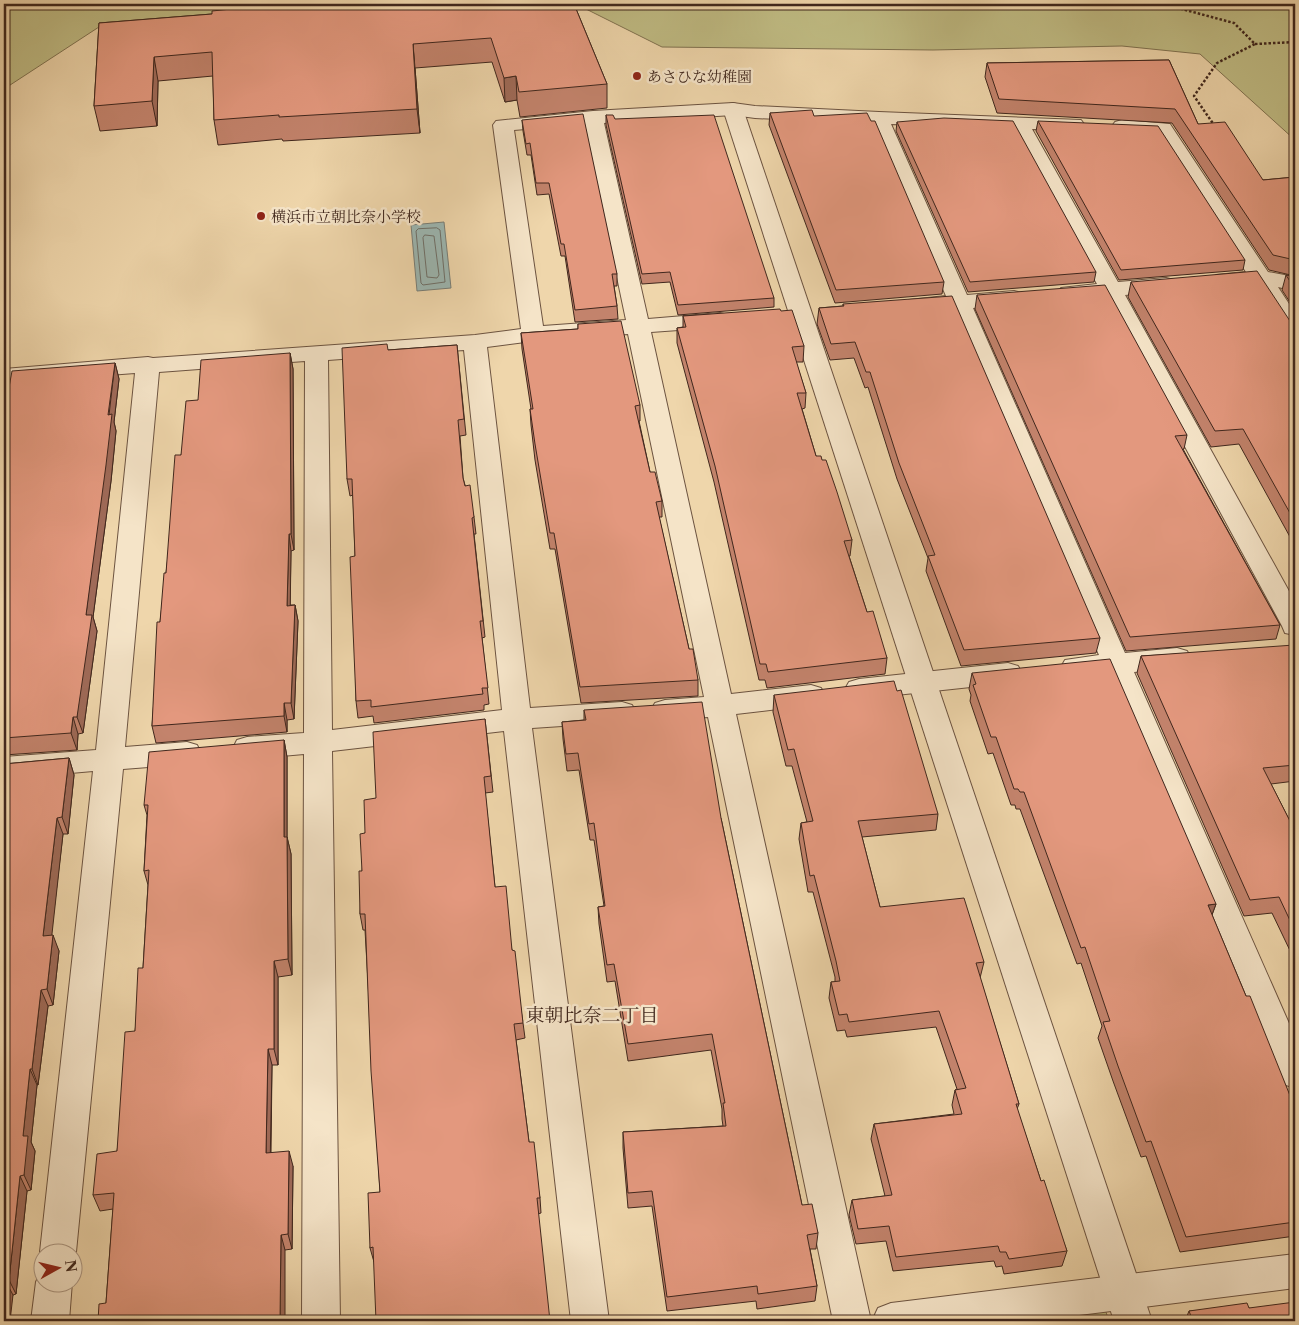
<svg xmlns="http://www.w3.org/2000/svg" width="1299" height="1325" font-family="'Libre Caslon Text','Noto Serif JP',serif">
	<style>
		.green { fill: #c0bc84; stroke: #807250 }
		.water { fill: #9cb7b2; stroke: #777d76 }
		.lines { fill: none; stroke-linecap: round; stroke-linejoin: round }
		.shore { stroke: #6e6f68; stroke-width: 1 }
		.minor-casing { stroke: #6c5340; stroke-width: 2 }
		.tertiary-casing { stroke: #6c5340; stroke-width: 2 }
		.path { stroke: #40271d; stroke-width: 2.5; stroke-dasharray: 2.5 2; stroke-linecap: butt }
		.minor { fill: #f5e4c8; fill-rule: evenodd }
		.tertiary { fill: #f5e4c8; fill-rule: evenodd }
		.wall { fill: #c3836c; stroke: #40271d }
		.shaded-wall { fill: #9f6a58; stroke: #40271d }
		.building { fill: #e3987e; stroke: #40271d }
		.poi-dot { fill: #8f2418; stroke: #f5e4c8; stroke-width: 2 }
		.labels { text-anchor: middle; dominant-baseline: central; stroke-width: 5; stroke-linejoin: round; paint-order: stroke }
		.far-poi-label { font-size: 15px; fill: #40271d; stroke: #f5e4c8; text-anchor: start }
		.neighbourhood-label { font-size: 19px; fill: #40271d; stroke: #f5e4c8 }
	</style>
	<rect width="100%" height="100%" fill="#efd6ab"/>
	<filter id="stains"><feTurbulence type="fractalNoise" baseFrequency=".004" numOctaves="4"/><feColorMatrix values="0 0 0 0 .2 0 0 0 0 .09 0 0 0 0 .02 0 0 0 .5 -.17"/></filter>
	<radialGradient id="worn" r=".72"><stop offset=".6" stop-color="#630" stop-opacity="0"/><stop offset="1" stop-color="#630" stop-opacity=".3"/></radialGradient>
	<g class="green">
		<path d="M4,4H380L102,25L4,89Z"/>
		<path d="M576,4H1295V140L1200,54L1122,46L933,50L662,47Z"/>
		<path d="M1104,1306L1109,1321H999Z"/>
	</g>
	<path class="water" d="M444,222L451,288L417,291L411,225Z"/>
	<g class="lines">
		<g class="shore">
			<path d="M437,228L440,230L445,282L423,285L421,283L416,231L418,229Z"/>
			<path d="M425,235L434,236L439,275L437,278L427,277L423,238Z"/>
		</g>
		<defs>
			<g id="minor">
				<path d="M733,103L755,106L879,112L1081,120L1084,124L1081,128L1074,130L1032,129L1118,282L1166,278L1174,280L1177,285L1174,290L1125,295L1295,602V635L1285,633L1282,626L1104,297L1069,300L1061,298L1058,293L1061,288L1097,284L1012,128L891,124L967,295L1014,291L1022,293L1025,298L1022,303L973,308L1125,653L1177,648L1187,651L1191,658L1187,665L1177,668L1134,672L1295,1037V1088L1283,1084L1278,1074L1107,674L1075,677L1065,674L1061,667L1065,660L1099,655L951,309L917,312L909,310L906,305L909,300L946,296L872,123L755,118L733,115L604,123L648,319L720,313L728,315L731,320L728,325L720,327L651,332L731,694L811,685L821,688L825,695L821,702L811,705L736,714L871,1321H833L708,717L665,720L655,717L651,710L655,703L665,700L704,697L628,334L533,341L487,347L530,708L622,702L632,705L636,712L632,719L622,722L532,728L609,1321H571L504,731L332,751L340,1321H302L304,754L247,759L237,756L233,748L237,740L247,737L304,733L305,361L159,372L125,747L187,742L197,745L201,753L197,761L187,764L123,769L76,1252L72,1260V1252H42V1258L40,1252L93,771L4,779V757L96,750L135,373L4,383V369L148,357L153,358L475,335L521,329L493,125L496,121L593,111ZM585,124L626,320L543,326L514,130ZM464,350L502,710L332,730L328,360Z"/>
				<path d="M1122,120L1170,124L1268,272L1295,277V291L1278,287L1295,313V337L1287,335L1254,284L1224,287L1216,285L1213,280L1216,275L1246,272L1157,134L1115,130L1112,126L1115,122Z"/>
				<path d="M1008,663L1018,666L1022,673L1018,680L1008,683L859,699L849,696L845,689L849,682L859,679Z"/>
				<path d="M1295,1254V1288L1031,1321H872L878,1308L891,1303Z"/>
				<path d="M42,1269V1282H72L69,1321H31L36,1282Z"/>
			</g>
			<path id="tertiary" d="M733,103L740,105L743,109L1152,1321H1114L723,109L726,105Z"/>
		</defs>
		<use href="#minor" class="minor-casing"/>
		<use href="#tertiary" class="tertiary-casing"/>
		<g class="path">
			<path d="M1163,4L1234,23L1255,44L1217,63L1194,96L1214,125"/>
			<path d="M1255,44L1295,42"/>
		</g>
		<use href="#minor" class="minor"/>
		<use href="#tertiary" class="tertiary"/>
	</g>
	<g class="wall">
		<path d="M574,4L607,84V108L520,117L517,100L505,102L492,62L415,68L420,133L283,141L282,139L218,145L214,120L213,76L158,81L157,126L100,131L94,106L99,23L212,14L251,9Z"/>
		<path d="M1169,60L1198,124L1263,180L1295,177V276L1269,270L1172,123L997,113L985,77L987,63Z"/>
		<path d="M770,113L814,116L944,282L942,294L835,303L769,125Z"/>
		<path d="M606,115L615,119L774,298V307L678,315L670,282L642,284L606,125Z"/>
		<path d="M522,120L617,274V286H614L617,306L618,319L575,322L565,256H561L549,194L537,195L531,155H527L523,131Z"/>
		<path d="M1038,121L1245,260L1243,270L1119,280L1036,131Z"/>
		<path d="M897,122L1096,272L1094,282L968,292L896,131Z"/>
		<path d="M1286,275L1295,277V310L1282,290Z"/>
		<path d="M1131,282L1295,323V546L1239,444L1211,447L1128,297Z"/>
		<path d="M977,295L1187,435L1184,449H1183L1280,625L1276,639L1126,651L975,309Z"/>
		<path d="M843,304L1100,638L1096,653L961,666L926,571L928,558L897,479L868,387L865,388L854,358L830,360L817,324L819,308L843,306Z"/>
		<path d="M781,311L804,346L803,362H796L806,393L805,408L802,409L816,456L852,540L850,556H849L867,612L887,658L885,674L767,688L765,680H759L714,482L677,343V328L683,327V316Z"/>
		<path d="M578,324L640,405V421H639L650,472L662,501V517H659L689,649L698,680V696L581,703L555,549H550L535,460L531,425L530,409H531L522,349L521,333L578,329Z"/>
		<path d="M457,345L466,435L460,436L463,478L474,517L476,534H474L485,637L482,638L489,704L484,705V710L374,723L373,716L358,718L356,701L355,556L353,495L350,496L347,479L388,350Z"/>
		<path d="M290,353L293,369L294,550L291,551L290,605H295L298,621L294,719L287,720V732L156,743L152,726L160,622L166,573L181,455L198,400Z"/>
		<path d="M115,363L119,379L114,422L116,431L111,481L93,617L97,631L83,733L78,734L77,750L4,755V415Z"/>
		<path d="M1295,648V781L1271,784L1295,831V961L1272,913L1244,916L1137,673L1141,656Z"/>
		<path d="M972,673L1216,904L1212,915L1246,996L1295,1108V1236L1180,1252L1146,1156L1141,1157L1113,1081L1098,1038L1102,1026L1081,963L1077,964L1020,809H1016L1015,805H1011L993,753L988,754L970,701L971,695L969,689Z"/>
		<path d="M774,695L938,814L936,830L862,837L880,907L984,962L980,978L1019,1104L1017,1109L1041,1181L1067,1251L1062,1266L1004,1274L1002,1266L996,1267L994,1261L893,1271L886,1241L856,1244L849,1215L852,1200L885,1196L871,1139L874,1124L954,1114L952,1105L955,1090L957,1089L936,1027L847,1037L845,1030L837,1031L829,998L831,982H835V977L813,892H808L799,839L801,823L807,822L792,766H786L773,712Z"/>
		<path d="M584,710L721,818L802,1205L818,1233L816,1249H810L817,1286L815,1301L757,1309L756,1301L667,1311L652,1206L628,1208L623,1148V1132L723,1126L722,1119V1109L711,1050L628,1061L615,981L607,982L599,924L598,907L604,906L594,840H590L579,770L567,771L563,739L562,722L584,720Z"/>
		<path d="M485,719L493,792L485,793L495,887L512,950L523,1023L525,1038L516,1040L529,1142L540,1198L541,1213L374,1262L370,1248L380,1192L365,930H363L360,914L362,871L365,833L376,798Z"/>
		<path d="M284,740L287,757V837L291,854L292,975L278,977V1065H272L271,1153L293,1166L292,1249L285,1250L106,1303L113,1209L100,1211L93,1195L117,1151L135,1031L143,968L148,885L144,871L147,815L144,805Z"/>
		<path d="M69,758L74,775L68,834H63L51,935L59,951L53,1005L48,1006L38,1085H37L31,1142L35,1151L31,1190L27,1191L16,1294L13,1295L4,1321V764Z"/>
		<path d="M1249,1308L1295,1321H1185L1189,1311Z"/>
	</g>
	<g class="shaded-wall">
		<path d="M413,44L415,68L420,133L417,109Z"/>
		<path d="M154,57L158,81L157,126L152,101Z"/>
		<path d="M516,76L517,100L505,102L504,78Z"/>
		<path d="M6,191L9,204L4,228V201Z"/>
		<path d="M290,353L293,369L294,550L291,534Z"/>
		<path d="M115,363L119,379L114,422L116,431L111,481L93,617L97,631L83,733L77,717L86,615Z"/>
		<path d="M289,534L291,551L290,622L287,606Z"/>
		<path d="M295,605L298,621L294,719L291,703Z"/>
		<path d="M284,703L287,720V732L284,716Z"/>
		<path d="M73,717L78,734L77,750L71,733Z"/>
		<path d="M284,740L287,757V854L284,837Z"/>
		<path d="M69,758L74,775L68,834L62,817Z"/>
		<path d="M57,818L63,834L50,952L43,936Z"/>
		<path d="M287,837L291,854L292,975L288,959Z"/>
		<path d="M1216,904L1210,920L1208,905Z"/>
		<path d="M53,935L59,951L53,1005L47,989Z"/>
		<path d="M274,961L278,977V1065L274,1049Z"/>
		<path d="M41,990L48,1006L38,1085L32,1069Z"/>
		<path d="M268,1049L272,1065L270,1169L266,1153Z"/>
		<path d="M30,1069L37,1085L31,1142L35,1151L31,1190L24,1175L23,1136Z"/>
		<path d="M289,1151L293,1166L292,1249L288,1234Z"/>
		<path d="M20,1176L27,1191L16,1294L9,1280Z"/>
		<path d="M281,1235L285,1250V1321H280Z"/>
		<path d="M5,1280L13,1295L10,1321H4V1292Z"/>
	</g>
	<g class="building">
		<path d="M330,4H574L607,84L519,92L516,76L504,78L491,38L413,44L417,109L279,117V115L214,120L212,52L154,57L152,101L94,106L99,23L212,14V11L251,7V9Z"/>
		<path d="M1169,60L1198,124L1225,122L1263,180L1295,177V260L1273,255L1175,109L999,99L987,63Z"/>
		<path d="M812,110L814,116L867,113L871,121H875L944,282L836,290L770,113Z"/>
		<path d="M583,114L617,274H612L617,306L575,310L564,244H561L549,183H536L530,143L526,144L522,120Z"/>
		<path d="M606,115H613L615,119L714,115L774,298L678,305L670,272L642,274Z"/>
		<path d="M944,118L1013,121L1096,272L970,282L897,122Z"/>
		<path d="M1038,121L1158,126L1245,260L1121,270Z"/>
		<path d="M6,191L4,201V192Z"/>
		<path d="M1257,271L1290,321L1295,323V522L1243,429L1215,431L1131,282Z"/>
		<path d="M1286,275L1295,277V289Z"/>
		<path d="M1105,285L1187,435L1175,436L1280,625L1130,637L977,295Z"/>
		<path d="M952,296L1100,638L964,650L928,556L935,555L899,463L870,372H866L855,342L831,344L819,308L844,306L843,304Z"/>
		<path d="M780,309L781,311L792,310L804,346L792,347L806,393H797L816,456H821L822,460H826L837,492L852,540L844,541L867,612L873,611L887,658L768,672L766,664H760L715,466L677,328L686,327L683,316Z"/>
		<path d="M621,321L640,405L635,406L650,472H655L662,501L656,502L689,649H693L698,680L580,687L554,533H550L535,444L530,409H533L521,333L578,329V324Z"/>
		<path d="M387,344L388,350L457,345L464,419L458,420L463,478L465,486L470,485L474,517L472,518L483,621H480L488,688H482L483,694L371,707V700L356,701L350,557L355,556L352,479H347L342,348Z"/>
		<path d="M290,353L291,534H289L287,606L295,605L291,703H284V716L152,726L157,622H160L164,573H166L175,455H181L186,401L198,400L201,360Z"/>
		<path d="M115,363L108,415L112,414L106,465L86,615H92L77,717H73L71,733L4,738V415L12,371Z"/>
		<path d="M1294,645L1295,648V765L1263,768L1295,831V931L1279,897L1250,900L1141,656Z"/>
		<path d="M1110,659L1216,904L1208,905L1246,996H1250L1295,1108V1222L1186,1237L1151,1141L1146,1142L1118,1066L1103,1022L1110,1021L1085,947L1081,948L1024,792H1020L1018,789H1014L996,737H991L973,685L976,684L972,673Z"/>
		<path d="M894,681L897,691L901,690L938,814L858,821L880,907L964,898L984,962L976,963L1019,1104H1016L1041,1181L1044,1180L1067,1251L1009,1259L1006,1252H1000L998,1246L896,1257L889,1226L858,1229L852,1200L892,1195L874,1124L962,1114L955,1090L966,1088L939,1011L849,1022L847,1014L839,1015L831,982L840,981L836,961L814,875L810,876L801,823L813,821L794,749L788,750L774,695Z"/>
		<path d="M702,702L721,818L802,1205L812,1204L818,1233L807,1235L817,1286L758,1294L757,1286L667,1297L652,1191L628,1193L623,1132L726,1126L723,1103H725L712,1034L628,1044L614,964L607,965L598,907L605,906L594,823L589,824L578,753L566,754L562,722L586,720L584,710Z"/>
		<path d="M485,719L491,776L484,777L495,887L506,886L512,950L515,951L523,1023L514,1024L529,1142H534L540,1198H537L550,1321H376L373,1247L370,1248L368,1193L380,1192L371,1071L365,914H360L359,871H362L360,834L365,833L364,800L376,798L373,732Z"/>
		<path d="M284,740V837H287L288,959L274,961V1049H268L266,1153L289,1151L288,1234L281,1235L280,1321H98L99,1304L106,1303L114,1193L93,1195L97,1154L117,1151L125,1032L135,1031L138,968H143L149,870L144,871L148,805H144L149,752Z"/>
		<path d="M69,758L62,817L57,818L43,936L53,935L47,989L41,990L32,1069H30L23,1136H28L24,1175L20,1176L9,1280H5L4,1292V764Z"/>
		<path d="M1295,1302V1321H1193L1189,1311L1247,1303L1249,1308Z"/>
	</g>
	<g class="poi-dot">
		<circle cx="637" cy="76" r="5"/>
		<circle cx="261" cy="216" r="5"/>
	</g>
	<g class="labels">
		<g class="far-poi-label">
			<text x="647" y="76">あさひな幼稚園</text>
			<text x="271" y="216">横浜市立朝比奈小学校</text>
		</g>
		<g class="neighbourhood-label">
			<text x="592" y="1015">東朝比奈二丁目</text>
		</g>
	</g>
	<rect width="1299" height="1325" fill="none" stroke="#efd6ab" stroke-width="20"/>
	<rect x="5" y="5" width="1289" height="1315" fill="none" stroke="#40271d" stroke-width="2.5"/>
	<rect x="10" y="10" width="1279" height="1305" fill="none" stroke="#40271d"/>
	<g transform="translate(58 1268) rotate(82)"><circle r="24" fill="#f5e4c8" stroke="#ad9884"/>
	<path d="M0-4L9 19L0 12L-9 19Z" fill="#8f2418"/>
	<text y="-8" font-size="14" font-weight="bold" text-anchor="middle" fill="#40271d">N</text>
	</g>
	<rect width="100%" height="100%" filter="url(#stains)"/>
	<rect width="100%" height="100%" fill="url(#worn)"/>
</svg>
